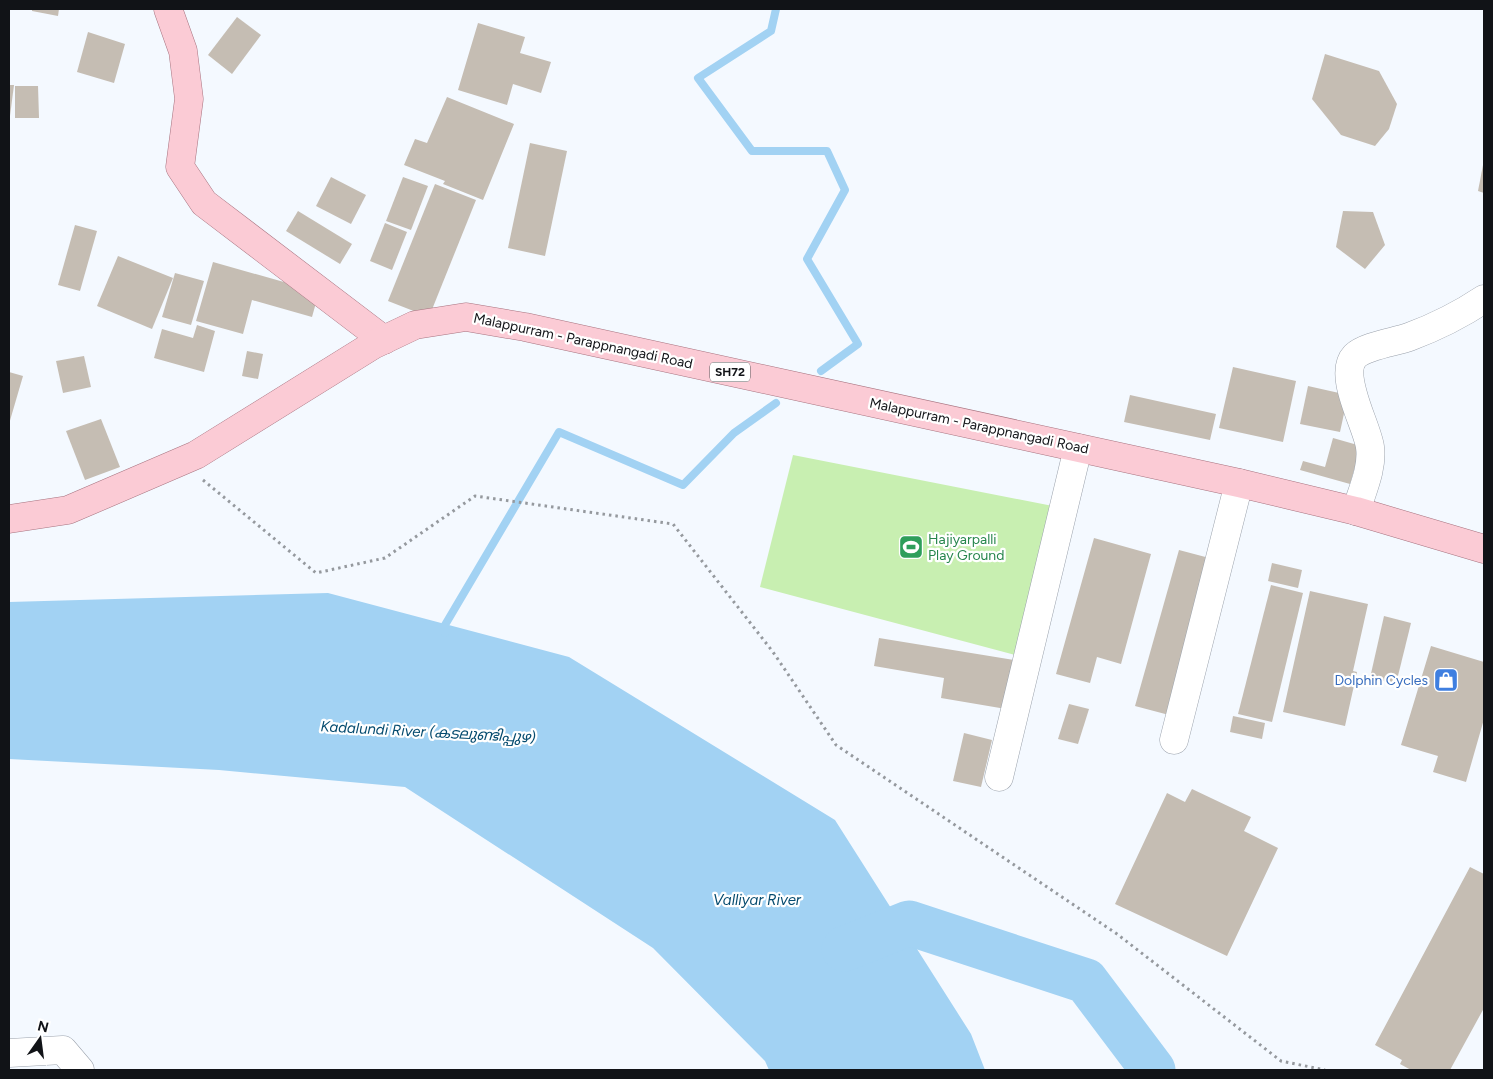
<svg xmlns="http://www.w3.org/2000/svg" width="1493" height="1079" font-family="Figtree,'Noto Sans Malayalam',sans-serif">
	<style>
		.green { fill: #c8efb1 }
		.water { fill: #a2d2f3 }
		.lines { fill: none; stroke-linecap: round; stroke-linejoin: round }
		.stream { stroke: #a2d2f3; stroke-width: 8 }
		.river { stroke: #a2d2f3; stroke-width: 45 }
		.building { fill: #c5bdb3 }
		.minor-casing { stroke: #9ba2ac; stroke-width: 29 }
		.major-casing { stroke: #a77480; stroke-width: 29 }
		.path { stroke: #95999e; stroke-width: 3; stroke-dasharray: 2.5 4; stroke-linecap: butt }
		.minor { stroke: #fff; stroke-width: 28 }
		.major { stroke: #fbcbd5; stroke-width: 28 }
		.labels { text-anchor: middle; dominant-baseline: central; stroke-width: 4.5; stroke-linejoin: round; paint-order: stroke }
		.shield { fill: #fff; stroke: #585a5d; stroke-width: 1 }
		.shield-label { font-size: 12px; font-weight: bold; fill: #111317 }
		.street-label { font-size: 14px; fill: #111317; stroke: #fff }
		.leisure-label { font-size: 14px; fill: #27864d; stroke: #fff; text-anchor: start }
		.shop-label { font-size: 14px; fill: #366cbe; stroke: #fff; text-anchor: end }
		.water-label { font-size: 15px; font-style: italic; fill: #054b6f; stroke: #fff }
	</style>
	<rect width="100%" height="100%" fill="#f4f9ff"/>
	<path class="green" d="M793,455L1063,508L1019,656L760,587Z"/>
	<path class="water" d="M328,593L569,657L835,820L971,1034L985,1070H769L765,1061L653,948L405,787L219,770L9,759V602Z"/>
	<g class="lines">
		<g class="stream">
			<path d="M776,9L771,31L698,78L752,151H827L845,190L807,259L858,344L821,371"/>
			<path d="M445,633V625L559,432L683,485L734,433L776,403"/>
		</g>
		<path class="river" d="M844,949L909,923L1086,981L1153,1070"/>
	</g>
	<g class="building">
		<path d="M32,9H59L58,16L32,11Z"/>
		<path d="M237,17L261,35L232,74L208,55Z"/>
		<path d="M478,23L525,37L520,53L551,62L541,93L513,84L507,105L458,90Z"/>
		<path d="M88,32L125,44L114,83L77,72Z"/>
		<path d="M1325,54L1379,71L1397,104L1389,129L1375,146L1341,135L1312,99Z"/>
		<path d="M9,85H14L10,116L9,115Z"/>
		<path d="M15,86H38L39,118H15Z"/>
		<path d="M447,97L514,124L483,200L443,184L445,181L404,165L415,139L427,143Z"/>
		<path d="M530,143L567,151L545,256L508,248Z"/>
		<path d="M1483,165L1484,166V193L1478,191Z"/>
		<path d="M331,177L366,195L351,224L316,206Z"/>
		<path d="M403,177L428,186L411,230L386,221Z"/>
		<path d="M435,184L476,200L429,317L388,301Z"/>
		<path d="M298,211L352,244L340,264L286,231Z"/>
		<path d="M1343,211L1373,212L1385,245L1365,269L1336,247Z"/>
		<path d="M385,223L407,232L392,270L370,261Z"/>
		<path d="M75,225L97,231L80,291L58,285Z"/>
		<path d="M118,256L173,278L152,329L97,306Z"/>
		<path d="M213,262L319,292L312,317L252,300L243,334L196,321Z"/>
		<path d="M175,273L204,281L191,325L162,317Z"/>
		<path d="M197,325L215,331L204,372L154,358L162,329L193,338Z"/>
		<path d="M247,351L263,354L258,379L242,376Z"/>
		<path d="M84,356L91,387L63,393L56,361Z"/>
		<path d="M1233,367L1296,381L1283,442L1219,428Z"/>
		<path d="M9,372L23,376L9,424Z"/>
		<path d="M1308,386L1348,395L1340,432L1300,424Z"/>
		<path d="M1130,395L1216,414L1210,440L1124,422Z"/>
		<path d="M101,419L120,467L85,480L66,431Z"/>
		<path d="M1333,438L1361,446L1350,484L1300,470L1303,461L1325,467Z"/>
		<path d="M1094,538L1151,554L1121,664L1097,657L1090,683L1056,674Z"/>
		<path d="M1179,550L1213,559L1169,715L1135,706Z"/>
		<path d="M1272,563L1302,570L1298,588L1268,581Z"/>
		<path d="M1271,585L1303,593L1272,722L1238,714Z"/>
		<path d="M1310,591L1368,604L1353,671L1357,672L1345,726L1283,712Z"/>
		<path d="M1384,616L1411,623L1396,684L1370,678Z"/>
		<path d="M879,638L1014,660L1006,709L941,698L944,678L874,666Z"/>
		<path d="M1431,646L1484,662V719L1466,782L1433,772L1438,756L1401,745Z"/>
		<path d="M1069,704L1089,709L1078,744L1058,739Z"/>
		<path d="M1233,716L1265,723L1262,739L1230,732Z"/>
		<path d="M964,733L992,740L981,787L953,781Z"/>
		<path d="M1192,789L1251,817L1244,831L1278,848L1227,956L1115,904L1167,793L1185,802Z"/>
		<path d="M1470,867L1484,874V1008L1450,1070H1411L1400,1064L1402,1060L1375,1045Z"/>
	</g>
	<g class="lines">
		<defs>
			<g id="minor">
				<path d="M1356,511C1362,491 1373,468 1370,447C1367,425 1337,375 1355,356C1365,346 1395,342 1409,337C1436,327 1460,315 1484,299"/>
				<path d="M1174,740L1239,483"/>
				<path d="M999,777L1078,448"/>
				<path d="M9,1053L63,1050L80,1070"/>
			</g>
			<g id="major">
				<path d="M168,9L183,51L189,99L180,167L204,203L384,340"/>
				<path d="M9,519L68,510L196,455L373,345L415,325L466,317L525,327L1239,483L1356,511L1484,549"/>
			</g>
		</defs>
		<use href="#minor" class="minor-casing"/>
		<use href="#major" class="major-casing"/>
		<path class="path" d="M203,480L316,573L385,558L475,496L673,524L773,652L836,745L1117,934L1281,1061L1325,1070"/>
		<use href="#minor" class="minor"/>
		<use href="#major" class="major"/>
	</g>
	<defs>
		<symbol id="stadium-square" viewBox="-11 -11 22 22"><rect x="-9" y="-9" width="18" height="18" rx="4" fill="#2e9e5b" stroke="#fff"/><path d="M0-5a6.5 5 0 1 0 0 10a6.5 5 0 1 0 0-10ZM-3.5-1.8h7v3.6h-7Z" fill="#fff"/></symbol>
		<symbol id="shop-square" viewBox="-11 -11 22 22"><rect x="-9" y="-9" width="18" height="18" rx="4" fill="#3f7fe0" stroke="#fff"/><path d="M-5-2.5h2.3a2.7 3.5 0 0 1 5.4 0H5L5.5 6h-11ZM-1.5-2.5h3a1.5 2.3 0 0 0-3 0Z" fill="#fff"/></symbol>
	</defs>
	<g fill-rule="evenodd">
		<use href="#stadium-square" x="897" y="533" width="28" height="28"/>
		<use href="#shop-square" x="1432" y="666" width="28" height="28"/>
	</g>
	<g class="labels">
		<rect class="shield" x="710" y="362.5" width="40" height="19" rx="4"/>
		<g class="shield-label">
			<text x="730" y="372">SH72</text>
		</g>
		<g class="street-label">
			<text transform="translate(583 341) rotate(12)">Malappurram - Parappnangadi Road</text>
			<text transform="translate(979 426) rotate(12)">Malappurram - Parappnangadi Road</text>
		</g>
		<g class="leisure-label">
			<text x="928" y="539">Hajiyarpalli<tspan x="928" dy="16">Play Ground</tspan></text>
		</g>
		<g class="shop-label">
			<text x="1428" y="680">Dolphin Cycles</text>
		</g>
		<g class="water-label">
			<text transform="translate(428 732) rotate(3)">Kadalundi River (കടലുണ്ടിപ്പുഴ)</text>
			<text x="757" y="900">Valliyar River</text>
		</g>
	</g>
	<rect width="1493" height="1079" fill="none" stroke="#111317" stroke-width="20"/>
	<g transform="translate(40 1039) rotate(14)" stroke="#ffffff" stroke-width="4" paint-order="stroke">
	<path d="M0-4L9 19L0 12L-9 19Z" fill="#111317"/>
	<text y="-8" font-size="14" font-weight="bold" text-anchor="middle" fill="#111317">N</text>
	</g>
</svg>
